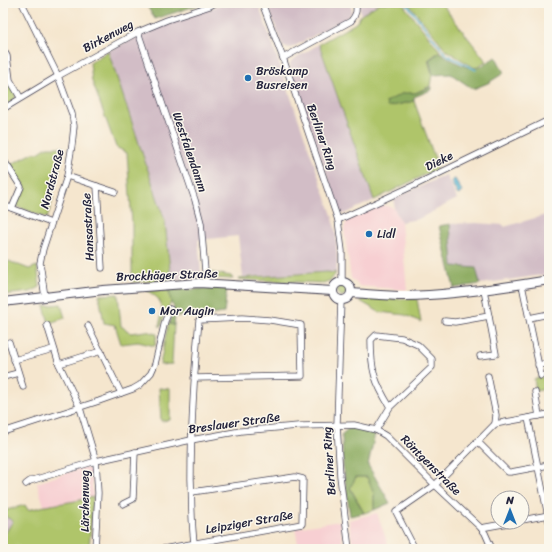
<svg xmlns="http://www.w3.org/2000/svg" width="552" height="552" font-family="Sriracha,sans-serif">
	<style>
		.built { fill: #f7cfd2 }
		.industrial { fill: #d2bdc6 }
		.green { fill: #afc56a; stroke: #687452 }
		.forest { fill: #8baa5e; stroke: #56664c }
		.water { fill: #4fb0ce; stroke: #386984 }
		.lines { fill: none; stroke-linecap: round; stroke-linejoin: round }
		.stream { stroke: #4fb0ce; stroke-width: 1.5 }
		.street-casing { stroke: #423f51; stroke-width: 7 }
		.secondary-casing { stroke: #423f51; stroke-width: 10 }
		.street { stroke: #fff; stroke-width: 5.5 }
		.secondary { stroke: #fff; stroke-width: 8 }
		.poi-dot { fill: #1f6fb2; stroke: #fbf7ec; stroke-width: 1.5 }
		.labels { text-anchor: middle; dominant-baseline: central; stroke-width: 3; stroke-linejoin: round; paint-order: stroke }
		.street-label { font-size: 12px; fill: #22223b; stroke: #fbf7ec }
		.poi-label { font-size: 12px; fill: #22223b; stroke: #fbf7ec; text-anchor: start }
	</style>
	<rect width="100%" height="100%" fill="#fbf7ec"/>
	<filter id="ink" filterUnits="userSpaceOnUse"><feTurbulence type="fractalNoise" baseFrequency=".025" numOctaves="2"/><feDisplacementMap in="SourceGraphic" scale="8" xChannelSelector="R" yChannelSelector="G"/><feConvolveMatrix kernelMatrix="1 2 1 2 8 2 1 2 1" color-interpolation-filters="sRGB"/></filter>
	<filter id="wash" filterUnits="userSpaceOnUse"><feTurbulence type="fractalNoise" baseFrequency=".012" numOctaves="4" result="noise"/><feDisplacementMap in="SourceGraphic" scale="16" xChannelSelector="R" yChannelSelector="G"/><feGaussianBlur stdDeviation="0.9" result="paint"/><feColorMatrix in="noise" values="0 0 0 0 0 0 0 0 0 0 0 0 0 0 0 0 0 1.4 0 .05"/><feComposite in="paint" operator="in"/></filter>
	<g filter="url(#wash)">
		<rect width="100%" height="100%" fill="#f5e6ce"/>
		<g class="built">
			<path d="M382,205L394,208L401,222L407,290L359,286L351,278L344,229L347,221Z"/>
			<path d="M84,467L91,470L93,497L79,501L44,506L37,483Z"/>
			<path d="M377,513L388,545V549H353L349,520Z"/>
			<path d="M340,521L343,549H299L295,528Z"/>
		</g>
		<g class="industrial">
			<path d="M222,3H258L333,218L336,236L337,262L336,273L327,272L243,277L238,236L198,240L201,273L197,277L171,280L165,221L108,51L149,31L215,7Z"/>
			<path d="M267,3H350L352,11L348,17L291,48L283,47Z"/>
			<path d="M359,3H380L361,15Z"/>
			<path d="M319,44L374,200L344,214L340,212L291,72L290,63L293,60Z"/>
			<path d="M446,175L457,199L418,219L401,222L394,208L395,198Z"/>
			<path d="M549,214V274L480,284L476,268L453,266L450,224L476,223L504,225V227Z"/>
			<path d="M3,515L14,521L3,537Z"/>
		</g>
		<g class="green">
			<path d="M380,3H402L440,51L428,60L432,74L430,86L415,93L403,94L386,102L388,107L414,101L437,164L436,169L374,200L319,44L356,23L361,15Z"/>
			<path d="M408,3H441L486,61L475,68L447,51Z"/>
			<path d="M108,51L165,221L171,280L132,282V224L127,153L116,147L92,81L90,63Z"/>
			<path d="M8,82L16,95L15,99L3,107V85Z"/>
			<path d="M47,147H63L59,173L52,193L53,199L47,218L16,206L24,185L10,165L33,153H38Z"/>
			<path d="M3,259L29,269L37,266L40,287L30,292L3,295Z"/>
			<path d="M208,272L231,276L233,279L214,278L210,276Z"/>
			<path d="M327,272L336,273L331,280L323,283L249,280L239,279V278Z"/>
			<circle cx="342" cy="291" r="5"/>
			<path d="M169,290L171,303L166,310L161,326H159C163,308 165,300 147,291Z"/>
			<path d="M118,294L121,326L131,333L146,331L157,334L155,346L138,342L121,344L115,325L104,323L99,295Z"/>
			<path d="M362,299H417L421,322L405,315L379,312L360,301Z"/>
			<path d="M61,304L65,318L49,323L44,306Z"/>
			<path d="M168,324L174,325L172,364L160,365Z"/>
			<path d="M543,377L546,389L536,391L534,379Z"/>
			<path d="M159,388L170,389V420L161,421Z"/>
			<path d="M356,477H367L374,494V510L364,513L350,487Z"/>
			<path d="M93,497L89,549H3V537L13,521L3,515V511L25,505L28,510C49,504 72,503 93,497Z"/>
		</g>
		<g class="forest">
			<path d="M145,3H204L155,19Z"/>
			<path d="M440,52C449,58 464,69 476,68C482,67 490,60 496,57L504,73L488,83L473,89L451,74L433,75L429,60Z"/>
			<path d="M431,87V90L414,97V101L387,107L386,102L403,93H416Z"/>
			<path d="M450,224L453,266L476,268L480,284L454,288L439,226Z"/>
			<path d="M227,288L224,313L196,317L175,316L174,325L169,324L174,307L171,303L169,290Z"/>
			<path d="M358,428L375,434L368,465L390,503L374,510V494L367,477H356L350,488L364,513L350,516L343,465L342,434L348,429Z"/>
		</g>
		<path class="water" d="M453,179H455L462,191L460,194L458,195L451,182Z"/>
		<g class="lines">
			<path class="stream" d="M406,3L444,52L449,56L476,70"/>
		</g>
	</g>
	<g filter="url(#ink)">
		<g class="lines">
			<defs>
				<g id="street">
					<path d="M22,3L58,76L72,114L74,126L72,145L67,176L43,249L40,263L45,297"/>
					<path d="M262,3L283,58L338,220L342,251V282"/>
					<path d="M138,32L195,200L201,223L206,283"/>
					<path d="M3,49L7,56L10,80L20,97"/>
					<path d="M283,58L351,21C356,15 358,10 355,3"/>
					<path d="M3,109L58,76L138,32L167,20L210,6L215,3"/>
					<path d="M3,159L21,187L12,208"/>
					<path d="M67,176L115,192"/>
					<path d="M97,186L102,268"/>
					<path d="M3,205L51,223"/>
					<path d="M338,220L415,185L549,120"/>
					<path d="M522,285L541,376"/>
					<path d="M341,300L337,425L340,476L349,549"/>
					<path d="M529,318L549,314"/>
					<path d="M445,321L455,322L489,316"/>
					<path d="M47,325L59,364L80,408L96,461L98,493L95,549"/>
					<path d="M88,326L121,393"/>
					<path d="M9,342L23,387"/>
					<path d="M480,356L496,354L484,290"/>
					<path d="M14,360L53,349"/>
					<path d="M59,364L101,351"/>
					<path d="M538,365L549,363"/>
					<path d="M3,377L18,373"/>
					<path d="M194,378L302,376L301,325L270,320L242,318L199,320C194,374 191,425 191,479C192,502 191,526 195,549"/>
					<path d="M535,392L539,416"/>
					<path d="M528,418L549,521"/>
					<path d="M495,424L549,414"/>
					<path d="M376,430L390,407L432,367V359L418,345L402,338L376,335L371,340C371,370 374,381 390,407"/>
					<path d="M3,432L99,401L133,389L140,385L151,373L155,364L165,321L170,309"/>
					<path d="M477,441L508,472H511L549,465"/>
					<path d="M26,484L30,481L96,461L191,440L241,431L298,426L354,425L376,430L386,436L435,485L481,528L485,533L492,549"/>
					<path d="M123,504L133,499L135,452"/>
					<path d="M522,520L549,515"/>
					<path d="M481,528L514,522"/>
					<path d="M163,549L302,524L303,479L295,477L192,492"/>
					<path d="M415,549L396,512L435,485L495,424L496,415L488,376"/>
				</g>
				<g id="secondary">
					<circle cx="342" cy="291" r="9"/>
					<path d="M351,293C369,294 387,296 406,296C454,295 501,288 549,280"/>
					<path d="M3,302L103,290L199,283L333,291"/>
				</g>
			</defs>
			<use href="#street" class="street-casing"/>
			<use href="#secondary" class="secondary-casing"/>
			<use href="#street" class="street"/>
			<use href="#secondary" class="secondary"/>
		</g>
	</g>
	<g class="poi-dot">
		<circle cx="248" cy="78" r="4"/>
		<circle cx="369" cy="234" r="4"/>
		<circle cx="152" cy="311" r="4"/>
	</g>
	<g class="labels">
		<g class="street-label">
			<text transform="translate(108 36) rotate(-28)">Birkenweg</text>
			<text transform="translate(322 137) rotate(71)">Berliner Ring</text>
			<text transform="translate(190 152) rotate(71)">Westfalendamm</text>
			<text transform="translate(439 161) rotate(-26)">Dieke</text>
			<text transform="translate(52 179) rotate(-75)">Nordstraße</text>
			<text transform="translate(88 227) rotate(-93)">Hansastraße</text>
			<text transform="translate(167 275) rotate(-2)">Brockhäger Straße</text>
			<text transform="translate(234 423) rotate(-8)">Breslauer Straße</text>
			<text transform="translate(329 461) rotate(-94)">Berliner Ring</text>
			<text transform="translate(431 465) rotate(45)">Röntgenstraße</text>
			<text transform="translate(85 501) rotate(-90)">Lärchenweg</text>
			<text transform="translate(249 522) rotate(-10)">Leipziger Straße</text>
		</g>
		<g class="poi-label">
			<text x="256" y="71">Bröskamp<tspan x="256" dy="14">Busreisen</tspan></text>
			<text x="377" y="234">Lidl</text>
			<text x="160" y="311">Mor Augin</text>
		</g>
	</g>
	<rect width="552" height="552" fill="none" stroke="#fbf7ec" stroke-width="16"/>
	<g transform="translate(510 510)"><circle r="19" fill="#fbf7ec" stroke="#a4a2a5"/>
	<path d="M0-3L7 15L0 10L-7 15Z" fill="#1f6fb2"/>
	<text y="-6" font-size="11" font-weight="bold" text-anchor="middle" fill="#22223b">N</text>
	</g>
</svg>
